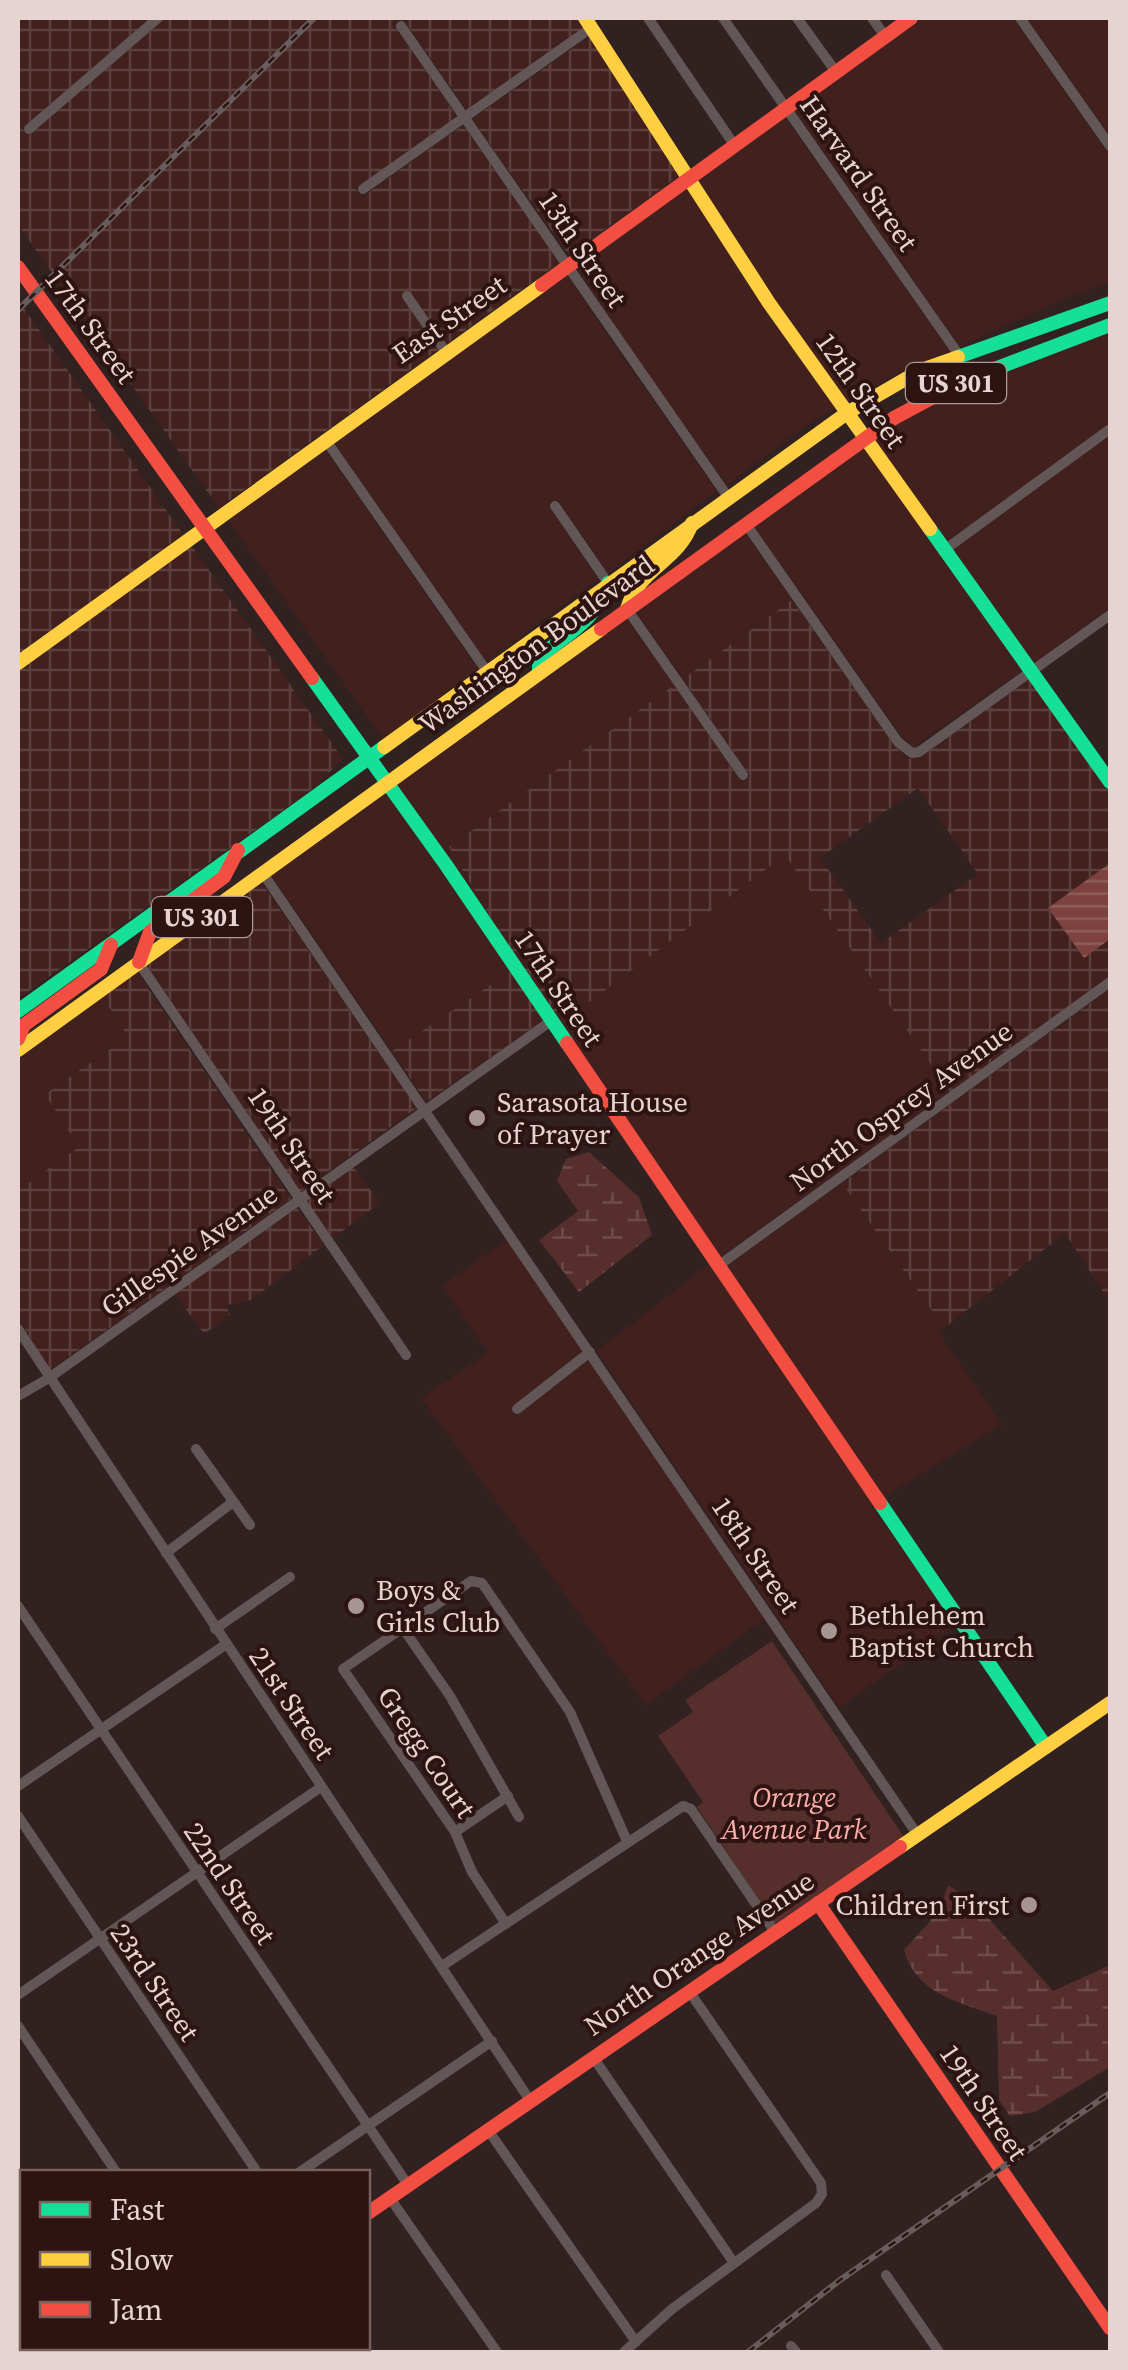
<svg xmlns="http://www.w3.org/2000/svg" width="1128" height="2370" font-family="'Source Serif 4',serif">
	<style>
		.built { fill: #41201e }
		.industrial { fill: url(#industrial-grid); fill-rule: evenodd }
		.wetland { fill: url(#wetland-marsh) }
		.green { fill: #562e2b }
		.water { fill: url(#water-rules) }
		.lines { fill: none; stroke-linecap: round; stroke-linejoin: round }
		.street { stroke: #625756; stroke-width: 10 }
		.fast { stroke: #16e098; stroke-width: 14 }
		.slow { stroke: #ffcf43; stroke-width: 14 }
		.jam { stroke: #f24e42; stroke-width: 14 }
		.rail-casing { stroke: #685d5c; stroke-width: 6 }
		.rail { stroke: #2d1311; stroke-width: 2.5; stroke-dasharray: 8; stroke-linecap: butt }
		.poi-dot { fill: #a79593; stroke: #2d1311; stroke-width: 4 }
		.labels { text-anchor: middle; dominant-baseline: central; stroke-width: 8; stroke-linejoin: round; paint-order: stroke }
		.shield { fill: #2d1311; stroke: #af9997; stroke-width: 2.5 }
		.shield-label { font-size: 25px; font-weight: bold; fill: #e7d3d1 }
		.street-label { font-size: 28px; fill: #e7d3d1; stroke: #2d1311 }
		.poi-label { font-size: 28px; fill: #e7d3d1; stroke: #2d1311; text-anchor: start }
		.park-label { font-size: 28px; font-style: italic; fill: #fcada7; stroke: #2d1311 }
	</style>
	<defs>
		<pattern id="industrial-grid" width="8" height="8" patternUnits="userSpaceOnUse" patternTransform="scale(2.5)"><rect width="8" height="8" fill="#41201e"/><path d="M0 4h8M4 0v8" fill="none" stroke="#5c403e"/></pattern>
		<pattern id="wetland-marsh" width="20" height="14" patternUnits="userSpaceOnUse" patternTransform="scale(2.5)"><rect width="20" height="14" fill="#562e2b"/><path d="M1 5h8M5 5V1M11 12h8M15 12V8" fill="none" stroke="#6e4b49"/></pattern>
		<pattern id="water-rules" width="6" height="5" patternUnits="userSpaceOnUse" patternTransform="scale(2.5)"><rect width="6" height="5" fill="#7d423f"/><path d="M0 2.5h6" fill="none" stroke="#8f5c5a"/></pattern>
	</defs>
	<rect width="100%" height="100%" fill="#312221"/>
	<g class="built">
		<path d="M920,18H1013L1110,156V283L1069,297L960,347L794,109Z"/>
		<path d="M1027,18H1110V136Z"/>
		<path d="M784,116L950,351L901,371L847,402L774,300L697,180Z"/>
		<path d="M687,186L837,408L813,421L727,485L624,341L576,266Z"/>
		<path d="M566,273L615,347L717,491L608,573L557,499L548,504L598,579L487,662L332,440Z"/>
		<path d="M1110,330V423L945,543L873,439L937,397Z"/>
		<path d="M1110,435V608L1033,664L951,551Z"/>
		<path d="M863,445L1024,670L913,747L903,738L753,525Z"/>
		<path d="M323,447L478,669L383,739L225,516Z"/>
		<path d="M744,531L792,600L683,679L635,610Z"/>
		<path d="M625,616L674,685L449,847L502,937L394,785Z"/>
		<path d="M385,791L511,971L392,1051L271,875Z"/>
		<path d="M785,854L950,1092L719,1258L560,1024Z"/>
		<path d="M103,997L128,1037L45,1093L80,1147L18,1191V1060Z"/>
		<path d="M842,1183L944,1328L939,1333L1002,1424L884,1497L725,1267Z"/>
		<path d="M507,1240L583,1351L510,1408L516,1416L589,1360L794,1663L763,1620L646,1705L421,1398L488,1353L442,1285Z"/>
		<path d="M709,1264L875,1503L871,1506L956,1624L839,1708L597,1351Z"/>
	</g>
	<g class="industrial">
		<path d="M18,18H151L22,128L28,136L166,18H578L584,27L467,110L403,19L394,24L457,117L356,189L362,197L463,125L560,262L219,508L18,225Z"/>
		<path d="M590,36L680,175L569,255L472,119Z"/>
		<path d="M18,300L183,534L18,656Z"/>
		<path d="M189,542L343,759L310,791L18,999V669Z"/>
		<path d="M792,600L894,745L908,759L922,756L1030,679L1110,792V863L1048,908L1084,957L1110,939V976L950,1092L785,855L560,1024L502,937L449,847L674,685L741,782L750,776L683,679ZM918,788L978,874L881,943L820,858Z"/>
		<path d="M261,882L417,1108L300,1192L147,965Z"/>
		<path d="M511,971L544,1020L426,1102L392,1051Z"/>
		<path d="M137,972L291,1199L50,1370L18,1318V1191L79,1147L45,1094L128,1037L103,997Z"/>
		<path d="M1110,989V1302L1065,1233L944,1328L842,1183Z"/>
		<path d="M353,1166L380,1203L333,1238L306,1201Z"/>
		<path d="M297,1208L324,1245L249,1301L226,1305L230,1315L204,1334L175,1294Z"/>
	</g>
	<g class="wetland">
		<path d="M589,1152L639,1197L652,1235L579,1292L539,1240L578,1211L557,1181L566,1159Z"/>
		<path d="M948,1885L976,1904L1053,1991L1110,1965V2067L1035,2112L1010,2116L999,2100L997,2016C959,2002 916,1994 904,1950L940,1910Z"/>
	</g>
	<path class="green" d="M772,1641L904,1837L775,1924L697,1807L703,1802L658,1736L693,1712L685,1700Z"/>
	<path class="water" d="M1110,863V939L1084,958L1048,908Z"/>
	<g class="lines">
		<g class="street">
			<path d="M648,18L735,146"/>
			<path d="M723,18L959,355"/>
			<path d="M797,18L836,72"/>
			<path d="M872,18L885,36"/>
			<path d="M1020,18L1110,146"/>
			<path d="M401,26L728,497"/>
			<path d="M29,129L158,18"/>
			<path d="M363,189L591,28"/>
			<path d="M407,296L446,352"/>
			<path d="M325,439L486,670"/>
			<path d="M555,506L608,583"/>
			<path d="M746,524L898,742L912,753L919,752L1110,615"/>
			<path d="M943,551L1110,429"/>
			<path d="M627,609L743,775"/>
			<path d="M262,872L917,1834"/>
			<path d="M139,963L406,1355"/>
			<path d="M718,1266L1110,982"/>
			<path d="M18,1329L531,2102"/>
			<path d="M18,1396L49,1378L551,1021"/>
			<path d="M517,1409L590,1352"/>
			<path d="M196,1449L250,1525"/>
			<path d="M166,1553L233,1502"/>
			<path d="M18,1606L408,2185"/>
			<path d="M402,1627L450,1696L519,1817"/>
			<path d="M215,1629L290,1577"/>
			<path d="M18,1786L225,1645"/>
			<path d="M18,1816L257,2172"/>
			<path d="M455,1832L508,1796"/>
			<path d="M506,1924L472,1872L455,1832L343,1669L471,1581L482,1583L570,1712L627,1841"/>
			<path d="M442,1966L683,1806L691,1809L775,1932"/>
			<path d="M18,1995L321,1787"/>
			<path d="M18,2026L116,2172"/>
			<path d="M593,2057L734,2263"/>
			<path d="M488,2130L636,2342"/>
			<path d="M300,2172L492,2041"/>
			<path d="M390,2198L497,2352"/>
			<path d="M18,2238L22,2245"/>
			<path d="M886,2275L939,2352"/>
			<path d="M791,2346L796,2352"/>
			<path d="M94,2348L97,2352"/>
			<path d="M339,2348L342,2352"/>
			<path d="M624,2352L672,2309L816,2203L822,2194L821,2183L689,1991"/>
		</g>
		<g class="fast">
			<path d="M958,357L1110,303"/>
			<path d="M963,381L1110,325"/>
			<path d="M930,529L1110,782"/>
			<path d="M539,673V657C566,635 598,619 608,583"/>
			<path d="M312,678L446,865L567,1043"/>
			<path d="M18,1011L384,747"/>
			<path d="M880,1503L1046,1747"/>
		</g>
		<g class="slow">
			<path d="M585,18L769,303L930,529"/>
			<path d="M627,609C639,567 678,563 692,523"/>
			<path d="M18,663L542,285"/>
			<path d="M384,747L847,413L921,370L958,357"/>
			<path d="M18,1050L601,629"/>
			<path d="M900,1847L1110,1703"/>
			<path d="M162,2352L170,2348"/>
		</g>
		<g class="jam">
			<path d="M18,267L312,678"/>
			<path d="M542,285L911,18"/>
			<path d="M601,629L894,418L963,381"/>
			<path d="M139,962L150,932L224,877L238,850"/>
			<path d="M18,1039L24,1025L101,969L111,945"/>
			<path d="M567,1043L880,1503"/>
			<path d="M818,1903L1110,2328"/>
			<path d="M368,2213L900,1847"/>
		</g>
		<defs>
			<g id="rail">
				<path d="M18,310L314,18"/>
				<path d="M748,2352L840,2280L1110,2093"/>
			</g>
		</defs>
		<use href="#rail" class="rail-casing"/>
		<use href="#rail" class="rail"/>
	</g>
	<g class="poi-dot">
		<circle cx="477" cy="1118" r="10"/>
		<circle cx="356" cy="1606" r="10"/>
		<circle cx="829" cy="1631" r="10"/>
		<circle cx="1029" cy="1905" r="10"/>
	</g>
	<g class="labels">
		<g class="shield">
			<rect x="906" y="363" width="100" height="40" rx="8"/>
			<rect x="152" y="897" width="100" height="40" rx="8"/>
		</g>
		<g class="shield-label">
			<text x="956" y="383">US 301</text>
			<text x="202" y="917">US 301</text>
		</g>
		<g class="street-label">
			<text transform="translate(859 173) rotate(55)">Harvard Street</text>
			<text transform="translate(583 249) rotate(56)">13th Street</text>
			<text transform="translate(449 319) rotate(-35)">East Street</text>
			<text transform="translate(91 326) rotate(54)">17th Street</text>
			<text transform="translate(861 390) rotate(55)">12th Street</text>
			<text transform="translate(536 644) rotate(-36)">Washington Boulevard</text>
			<text transform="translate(559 988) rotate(56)">17th Street</text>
			<text transform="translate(901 1106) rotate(-36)">North Osprey Avenue</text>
			<text transform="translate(292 1145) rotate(56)">19th Street</text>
			<text transform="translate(189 1250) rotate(-35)">Gillespie Avenue</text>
			<text transform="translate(756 1555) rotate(56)">18th Street</text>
			<text transform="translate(292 1703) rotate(56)">21st Street</text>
			<text transform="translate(427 1752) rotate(56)">Gregg Court</text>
			<text transform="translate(230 1883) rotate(56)">22nd Street</text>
			<text transform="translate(699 1953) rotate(-34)">North Orange Avenue</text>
			<text transform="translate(155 1982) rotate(56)">23rd Street</text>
			<text transform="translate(984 2102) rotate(56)">19th Street</text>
		</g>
		<g class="poi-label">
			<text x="497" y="1102">Sarasota House<tspan x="497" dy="32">of Prayer</tspan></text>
			<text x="376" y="1590">Boys &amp;<tspan x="376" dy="32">Girls Club</tspan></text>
			<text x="849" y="1615">Bethlehem<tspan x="849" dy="32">Baptist Church</tspan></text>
			<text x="1009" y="1905" text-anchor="end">Children First</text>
		</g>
		<g class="park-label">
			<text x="794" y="1797">Orange<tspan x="794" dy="32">Avenue Park</tspan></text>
		</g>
	</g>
	<rect width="1128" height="2370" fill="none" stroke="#e7d3d1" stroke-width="40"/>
	<rect x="20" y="2170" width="350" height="180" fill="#2d1311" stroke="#77605e" stroke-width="2.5"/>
	<rect x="40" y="2202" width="50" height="15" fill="#16e098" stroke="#77605e" stroke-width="2.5"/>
	<text x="110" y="2220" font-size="30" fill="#e7d3d1">Fast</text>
	<rect x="40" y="2252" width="50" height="15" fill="#ffcf43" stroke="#77605e" stroke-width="2.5"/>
	<text x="110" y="2270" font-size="30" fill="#e7d3d1">Slow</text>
	<rect x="40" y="2302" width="50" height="15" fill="#f24e42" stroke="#77605e" stroke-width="2.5"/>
	<text x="110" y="2320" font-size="30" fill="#e7d3d1">Jam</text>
</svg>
